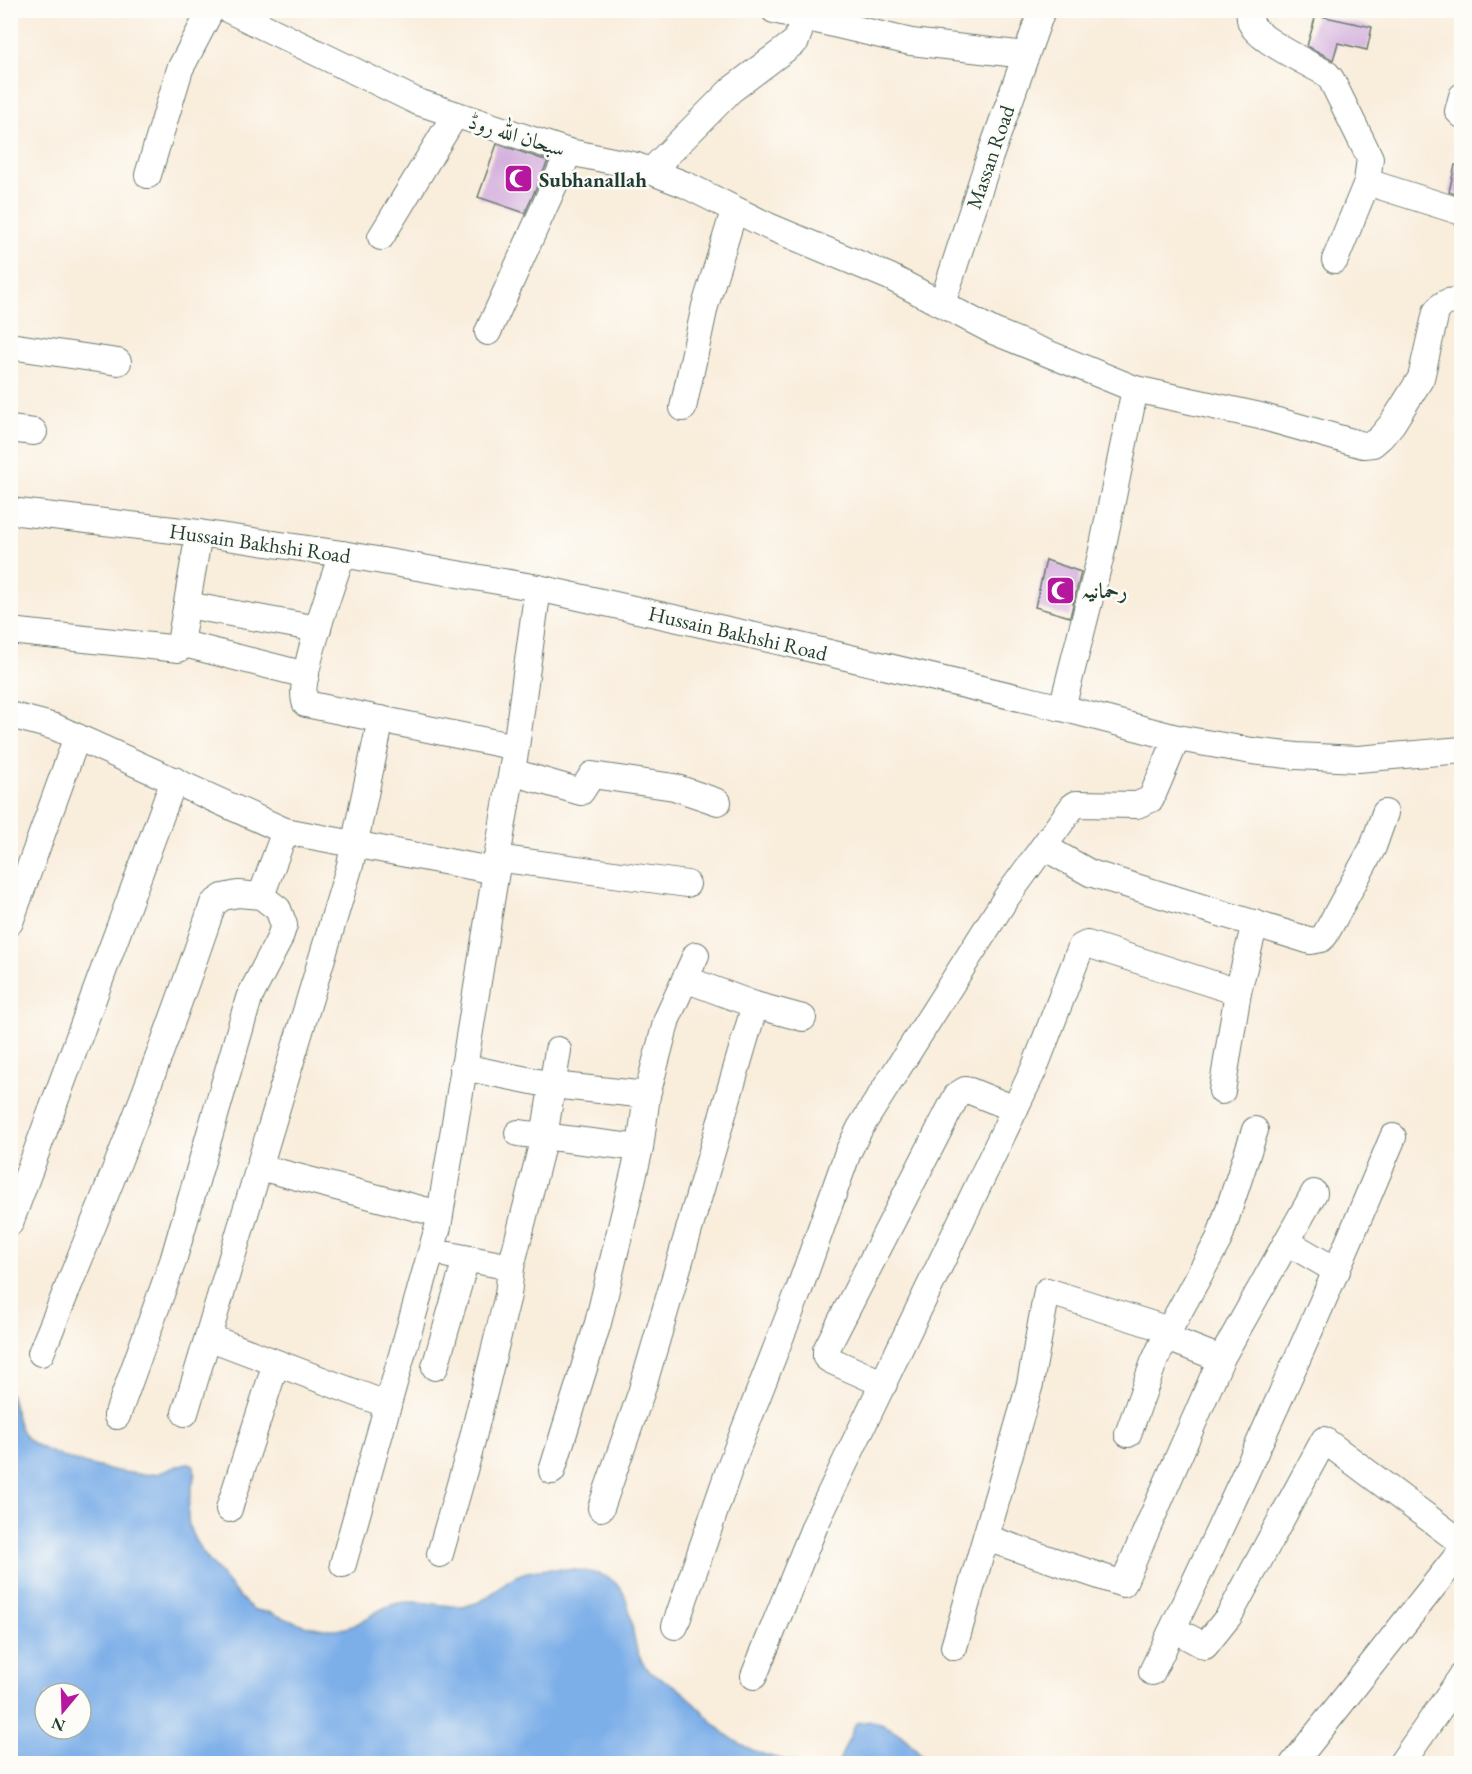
<svg xmlns="http://www.w3.org/2000/svg" width="1472" height="1774" font-family="'EB Garamond',Amiri,serif">
	<style>
		.water { fill: #7caee8; stroke: #4e768e; stroke-width: 1.5; fill-rule: evenodd }
		.building { fill: #d5b2de }
		.lines { fill: none; stroke-linecap: round; stroke-linejoin: round }
		.minor-casing { stroke: #6b7b6f; stroke-width: 28 }
		.minor { stroke: #fff; stroke-width: 26 }
		.labels { text-anchor: middle; dominant-baseline: central; stroke-width: 5; stroke-linejoin: round; paint-order: stroke }
		.street-label { font-size: 21px; fill: #1f3d34; stroke: #fdfcf7 }
		.poi-label { font-size: 21px; font-weight: bold; fill: #1f3d34; stroke: #fdfcf7; text-anchor: start }
	</style>
	<rect width="100%" height="100%" fill="#fdfcf7"/>
	<filter id="ink" filterUnits="userSpaceOnUse"><feTurbulence type="fractalNoise" baseFrequency=".0167" numOctaves="2"/><feDisplacementMap in="SourceGraphic" scale="12" xChannelSelector="R" yChannelSelector="G"/><feConvolveMatrix kernelMatrix="1 2 1 2 8 2 1 2 1" color-interpolation-filters="sRGB"/></filter>
	<filter id="wash" filterUnits="userSpaceOnUse"><feTurbulence type="fractalNoise" baseFrequency=".008" numOctaves="4" result="noise"/><feDisplacementMap in="SourceGraphic" scale="24" xChannelSelector="R" yChannelSelector="G"/><feGaussianBlur stdDeviation="1.35" result="paint"/><feColorMatrix in="noise" values="0 0 0 0 0 0 0 0 0 0 0 0 0 0 0 0 0 1.4 0 .05"/><feComposite in="paint" operator="in"/></filter>
	<g filter="url(#wash)">
		<rect width="100%" height="100%" fill="#f9eddc"/>
		<g class="water">
			<path d="M10,1393C15,1407 16,1424 25,1436C39,1456 131,1478 155,1474C167,1472 178,1463 190,1463L194,1466L195,1473C192,1488 187,1503 188,1518C189,1539 209,1561 222,1576C231,1587 241,1601 253,1609C259,1612 265,1611 271,1613C294,1622 320,1633 346,1628C364,1624 377,1607 399,1603C426,1598 453,1613 479,1602C493,1596 503,1582 516,1576C537,1566 580,1568 602,1575C640,1587 625,1638 644,1665C653,1677 666,1680 678,1688C696,1702 709,1721 727,1735C749,1752 771,1757 798,1763H11ZM45,1693H81V1729H45Z"/>
			<path d="M871,1721C899,1728 910,1743 929,1763H838L856,1723Z"/>
		</g>
		<g id="blocks">
			<g class="building">
				<path d="M1316,15L1372,27L1367,50L1338,43L1333,60L1307,46Z"/>
				<path d="M497,144L548,161L525,213L478,197Z"/>
				<path d="M1455,165H1461V196L1449,192Z"/>
				<path d="M1046,560L1081,572L1070,617L1035,607Z"/>
			</g>
		</g>
	</g>
	<g filter="url(#ink)">
		<use href="#blocks" fill-opacity="0" stroke="#6b7b6f" stroke-width="1.5"/>
		<g class="lines">
			<defs>
				<g id="minor">
					<path d="M229,10L418,102L569,152L637,166L686,185L768,226L890,277L993,331L1135,389L1260,416L1363,445L1373,444L1381,437L1392,424L1421,378L1436,312C1443,302 1449,300 1462,302"/>
					<path d="M774,10L911,42L1026,55"/>
					<path d="M1250,10C1249,17 1250,23 1254,28C1265,43 1310,64 1327,74L1331,79L1370,158L1367,182"/>
					<path d="M1462,96L1458,111L1462,115"/>
					<path d="M650,172L731,90L796,41L804,18"/>
					<path d="M148,175L180,69L211,10"/>
					<path d="M381,237L455,115"/>
					<path d="M1335,260L1367,182L1462,212"/>
					<path d="M942,304L989,159L1042,10"/>
					<path d="M488,332L569,152"/>
					<path d="M10,346L118,362"/>
					<path d="M683,408L705,306L734,211"/>
					<path d="M10,429L34,432"/>
					<path d="M10,511L199,533L342,554L538,588L787,643L1062,708L1177,738L1252,751L1296,756L1358,759L1462,750"/>
					<path d="M342,554C334,579 295,685 306,704L516,747"/>
					<path d="M187,605L318,629"/>
					<path d="M10,631L179,649L199,533"/>
					<path d="M180,643L306,675"/>
					<path d="M1062,708L1101,555L1135,389"/>
					<path d="M10,715L55,727L285,831L496,871L497,858L687,884"/>
					<path d="M512,772L581,792L592,775L674,787L718,802"/>
					<path d="M1044,847L1090,873L1311,941L1321,939L1325,935L1373,847L1385,813"/>
					<path d="M497,858L516,747L538,588"/>
					<path d="M261,896L285,831"/>
					<path d="M10,922L77,737"/>
					<path d="M685,979L755,1005L803,1018"/>
					<path d="M463,1067L552,1085L647,1095"/>
					<path d="M1222,1091L1238,992L1255,923"/>
					<path d="M518,1133L640,1148"/>
					<path d="M259,1167L440,1214"/>
					<path d="M10,1223L174,780"/>
					<path d="M1287,1242L1337,1271"/>
					<path d="M449,1255L511,1267"/>
					<path d="M208,1337L388,1405"/>
					<path d="M1165,1337L1221,1359"/>
					<path d="M41,1353C102,1205 162,1056 213,904L223,897L238,894L261,896L278,909L284,925L279,940L249,998L173,1261L117,1416"/>
					<path d="M435,1367L466,1259"/>
					<path d="M884,1384L830,1360L826,1357V1350L957,1095L965,1090L970,1091L1015,1109"/>
					<path d="M185,1413L350,865L381,719"/>
					<path d="M1128,1434L1154,1362L1169,1330L1219,1239L1255,1130"/>
					<path d="M552,1471L598,1323L640,1148L647,1095L667,1019L696,955"/>
					<path d="M601,1508L641,1393L755,1005"/>
					<path d="M229,1509L276,1363"/>
					<path d="M986,1538L1123,1584L1221,1359L1314,1193"/>
					<path d="M440,1554L469,1453L508,1295L511,1267L544,1137L558,1050"/>
					<path d="M343,1564L438,1227L496,871"/>
					<path d="M675,1626L731,1464L799,1290L848,1152L860,1128L1006,898L1073,806L1076,804L1137,805L1151,799L1177,738"/>
					<path d="M1173,1629L1205,1646L1229,1616L1324,1440L1462,1543"/>
					<path d="M954,1647L1030,1384L1047,1291L1169,1330"/>
					<path d="M1152,1672C1237,1495 1318,1317 1393,1137"/>
					<path d="M754,1676L815,1525L1034,1069L1081,947L1087,944L1238,992"/>
					<path d="M1293,1764L1462,1550"/>
					<path d="M1401,1764L1462,1676"/>
				</g>
			</defs>
			<use href="#minor" class="minor-casing"/>
			<use href="#minor" class="minor"/>
		</g>
	</g>
	<defs>
		<symbol id="mosque-square" viewBox="-11 -11 22 22"><rect x="-9" y="-9" width="18" height="18" rx="4" fill="#b5179e" stroke="#fdfcf7"/><path d="M3.5-4.9A6 6 0 1 0 3.5 4.9A5 5 0 1 1 3.5-4.9Z" fill="#fff"/></symbol>
	</defs>
	<g fill-rule="evenodd">
		<use href="#mosque-square" x="502" y="162" width="33" height="33"/>
		<use href="#mosque-square" x="1044" y="574" width="33" height="33"/>
	</g>
	<g class="labels">
		<g class="street-label">
			<text transform="translate(517 135) rotate(17)">سبحان اللہ روڈ</text>
			<text transform="translate(990 157) rotate(-71)">Massan Road</text>
			<text transform="translate(260 543) rotate(8)">Hussain Bakhshi Road</text>
			<text transform="translate(738 633) rotate(13)">Hussain Bakhshi Road</text>
		</g>
		<g class="poi-label">
			<text x="539" y="179">Subhanallah</text>
			<text x="1081" y="590">رحمانیہ</text>
		</g>
	</g>
	<rect width="1472" height="1774" fill="none" stroke="#fdfcf7" stroke-width="36"/>
	<g transform="translate(63 1711) rotate(199)"><circle r="28" fill="#fdfcf7" stroke="#a4b0a9" stroke-width="1.5"/>
	<path d="M0-4.5L10 22L0 15L-10 22Z" fill="#b5179e"/>
	<text y="-9" font-size="16" font-weight="bold" text-anchor="middle" fill="#1f3d34">N</text>
	</g>
</svg>
